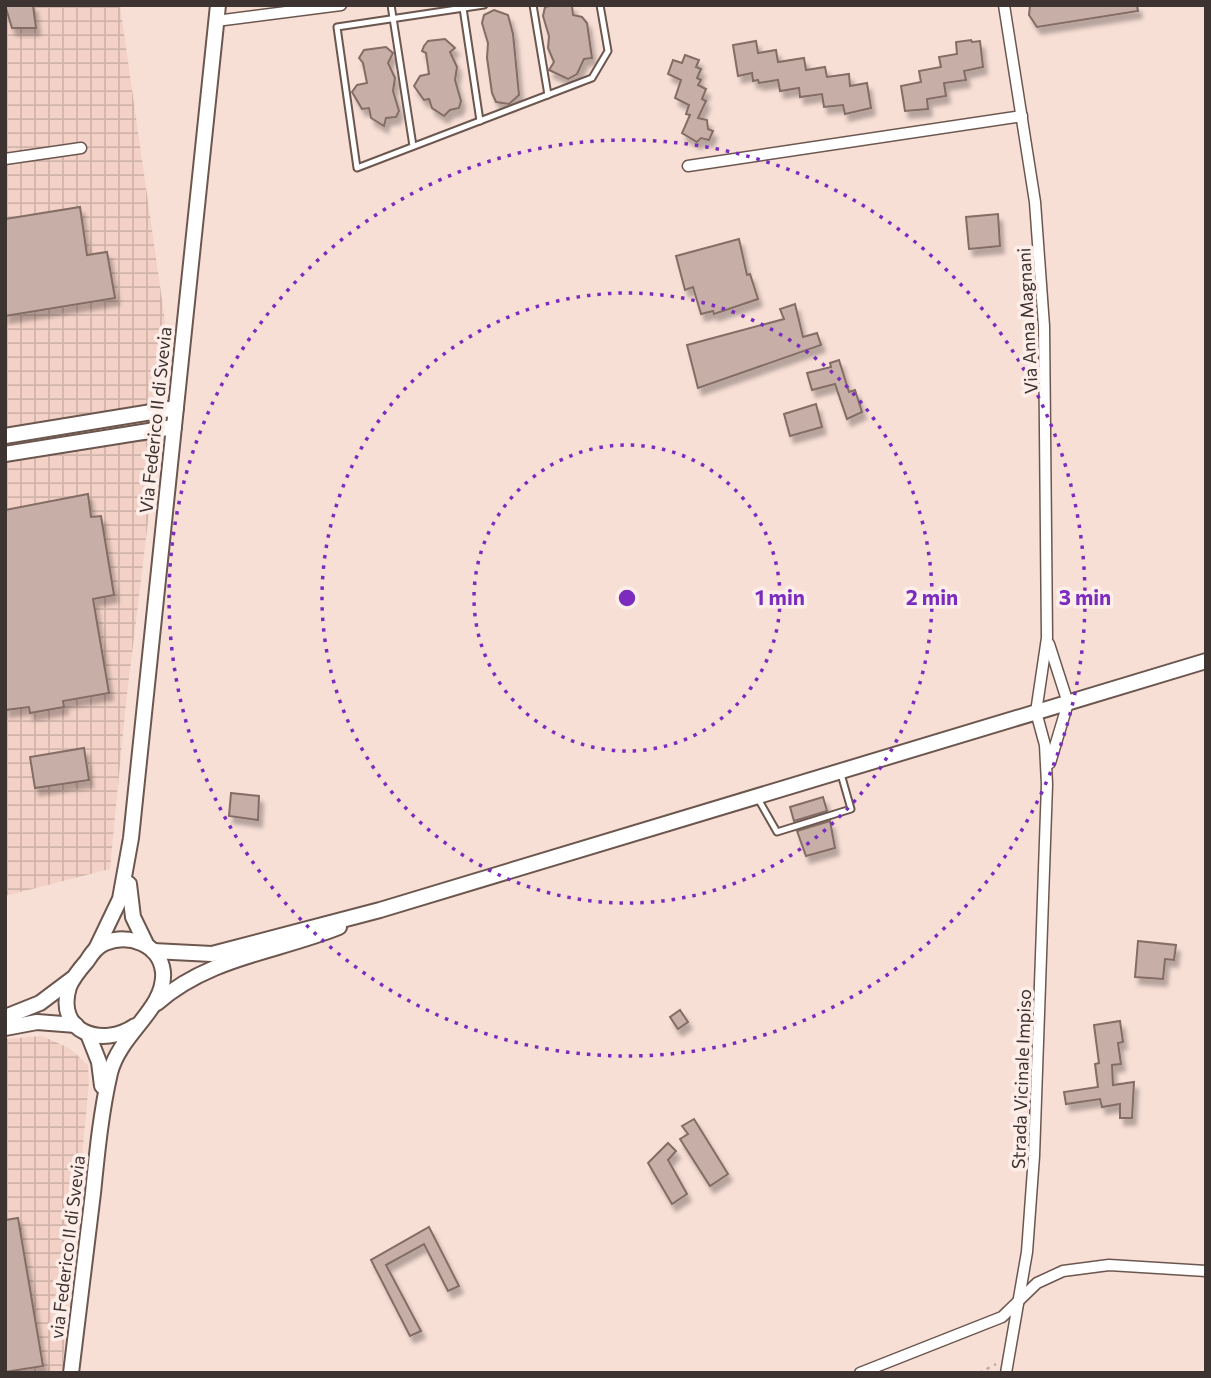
<svg xmlns="http://www.w3.org/2000/svg" width="1211" height="1378" font-family="Commissioner,sans-serif">
	<style>
		.industrial { fill: url(#industrial-grid) }
		.building { fill: #c7aea6; stroke: #836d65; stroke-width: 2; filter: url(#shadow) }
		.lines { fill: none; stroke-linecap: round; stroke-linejoin: round }
		.lane-casing { stroke: #6c574f; stroke-width: 9 }
		.street-casing { stroke: #6c574f; stroke-width: 13 }
		.secondary-casing { stroke: #6c574f; stroke-width: 18 }
		.path { stroke: #bfaba3; stroke-width: 2.5; stroke-dasharray: 3.5 5; stroke-linecap: butt }
		.lane { stroke: #fff; stroke-width: 5 }
		.street { stroke: #fff; stroke-width: 10 }
		.secondary { stroke: #fff; stroke-width: 14 }
		.ring { fill: none; stroke: #7b2cbf; stroke-width: 3.5; stroke-dasharray: 3.5 7 }
		.labels { text-anchor: middle; dominant-baseline: central; stroke-width: 7; stroke-linejoin: round; paint-order: stroke }
		.street-label { font-size: 18px; fill: #3d3330; stroke: #feeee9 }
		.centre { fill: #7b2cbf; stroke: #feeee9; stroke-width: 3.5 }
		.ring-label { font-size: 21px; text-anchor: middle; font-weight: bold; fill: #7b2cbf; stroke: #feeee9; stroke-width: 7; stroke-linejoin: round; paint-order: stroke }
	</style>
	<defs>
		<pattern id="industrial-grid" width="8" height="8" patternUnits="userSpaceOnUse" patternTransform="scale(1.75)"><rect width="8" height="8" fill="#f3d1c6"/><path d="M0 4h8M4 0v8" fill="none" stroke="#d1b4aa"/></pattern>
		<filter id="shadow"><feDropShadow dx="4" dy="7" stdDeviation="2" flood-color="#0004"/></filter>
	</defs>
	<rect width="100%" height="100%" fill="#f8dfd6"/>
	<g class="industrial">
		<path d="M5,5H120L169,349L126,703L110,869L5,896Z"/>
		<path d="M42,1036L69,1048L88,1065L89,1082L62,1373H5V1039Z"/>
	</g>
	<g class="building">
		<path d="M5,5H33L36,28H12Z"/>
		<path d="M553,5H572L573,15L582,17L587,23L592,58L584,59L577,74L568,79L549,70L554,62L548,48L549,36L543,16L545,7Z"/>
		<path d="M1030,5H1137L1138,11L1037,27L1029,15Z"/>
		<path d="M494,10L508,15L513,34L519,95L509,104L496,102L492,93L487,58L488,43L482,23L484,15Z"/>
		<path d="M445,39L455,48L450,52L457,67L455,80L461,101L459,108L450,110L444,116L432,108L429,99L424,100L414,86L420,76L429,74L426,53L422,51L424,46L428,41Z"/>
		<path d="M971,40L972,42L980,41L983,67L964,71L966,80L944,83L946,96L927,99L928,109L905,111L901,86L921,82L919,71L941,67L939,57L957,54L956,42Z"/>
		<path d="M756,41L758,53L776,50L778,62L804,58L806,70L825,67L827,77L849,74L850,86L867,83L871,108L845,114L843,105L824,107L822,94L800,97L799,88L780,91L778,80L759,83L758,80L753,81L752,73L738,76L733,45Z"/>
		<path d="M386,47L393,53L388,63L395,78L393,91L399,111L396,117L386,118L384,126L371,118L369,108L362,109L352,92L357,85L367,83L363,63L359,58L364,50Z"/>
		<path d="M685,55L699,60L696,67L701,69L697,78L701,80L698,85L706,89L702,99L706,101L698,118L707,120L708,129L713,131L709,140L701,138L697,142L682,133L690,115L686,114L689,105L675,98L681,80L668,74L673,60L682,63Z"/>
		<path d="M80,207L87,255L107,252L115,298L5,316V219Z"/>
		<path d="M998,214L1000,246L969,249L966,217Z"/>
		<path d="M739,239L747,275L750,274L758,299L714,314L713,311L701,314L693,287L685,290L676,256Z"/>
		<path d="M795,304L803,337L817,333L821,345L698,388L687,345L784,319L780,309Z"/>
		<path d="M839,360L849,392L855,390L862,412L847,419L835,384L812,390L807,373L831,367L830,363Z"/>
		<path d="M816,404L822,427L790,436L784,414Z"/>
		<path d="M88,494L91,517L101,516L114,595L93,599L109,693L63,701L64,707L30,713L29,707L5,710V510Z"/>
		<path d="M84,748L89,780L35,788L30,757Z"/>
		<path d="M231,793L259,796L258,820L229,816Z"/>
		<path d="M823,797L827,811L794,821L790,807Z"/>
		<path d="M830,821L835,848L806,856L797,831Z"/>
		<path d="M1138,941L1176,945L1174,960L1165,959L1163,979L1135,977Z"/>
		<path d="M680,1010L688,1022L678,1029L670,1017Z"/>
		<path d="M1120,1021L1123,1042L1118,1043L1121,1064L1112,1065L1113,1085L1134,1082L1132,1118H1120V1104L1102,1107L1100,1099L1066,1104L1064,1092L1098,1087L1095,1064L1099,1063L1094,1025Z"/>
		<path d="M694,1119L728,1174L710,1186L680,1139L688,1134L682,1126Z"/>
		<path d="M668,1143L676,1151L668,1160L687,1194L672,1204L648,1163Z"/>
		<path d="M18,1218L43,1366L5,1372V1220Z"/>
		<path d="M429,1227L459,1286L448,1291L424,1244L386,1265L421,1331L410,1336L371,1260Z"/>
	</g>
	<g class="lines">
		<defs>
			<g id="lane">
				<path d="M391,5L413,146"/>
				<path d="M484,5L337,27L357,168L592,78L608,51L600,5"/>
				<path d="M533,5L548,95"/>
				<path d="M463,8L480,121"/>
				<path d="M757,797L777,832L851,809L841,774"/>
			</g>
			<g id="street">
				<path d="M1004,5L1035,202L1044,326L1047,638L1036,712L1045,745L1047,784L1034,1156L1027,1252L1006,1373"/>
				<path d="M216,21L341,5"/>
				<path d="M5,159L81,148"/>
				<path d="M688,166L1022,116"/>
				<path d="M1049,644L1068,703L1050,763"/>
				<path d="M860,1373L1002,1317L1037,1283L1063,1271L1109,1265L1206,1271"/>
			</g>
			<g id="secondary">
				<path d="M5,436L176,408"/>
				<path d="M5,454L174,427"/>
				<path d="M129,884L133,917L147,946"/>
				<path d="M97,947L120,899L131,838L218,5"/>
				<path d="M153,951L212,954L380,910L1206,661"/>
				<path d="M157,1003C209,957 277,952 339,927"/>
				<path d="M5,1017L40,1003L72,979"/>
				<path d="M5,1028L37,1022L76,1025"/>
				<path d="M88,1034L99,1062L102,1086"/>
				<path d="M71,1373C78,1313 86,1253 93,1193C97,1153 101,1112 110,1073C120,1033 166,1009 163,972C160,944 129,933 105,943C97,946 92,953 87,961C80,969 73,977 69,987C55,1033 103,1048 135,1026"/>
			</g>
		</defs>
		<use href="#lane" class="lane-casing"/>
		<use href="#street" class="street-casing"/>
		<use href="#secondary" class="secondary-casing"/>
		<path class="path" d="M979,1373L996,1364"/>
		<use href="#lane" class="lane"/>
		<use href="#street" class="street"/>
		<use href="#secondary" class="secondary"/>
	</g>
	<g class="ring">
		<circle cx="627" cy="598" r="153"/>
		<circle cx="627" cy="598" r="305"/>
		<circle cx="627" cy="598" r="458"/>
	</g>
	<g class="labels">
		<g class="street-label">
			<text transform="translate(1027 321) rotate(-93)">Via Anna Magnani</text>
			<text transform="translate(155 420) rotate(-84)">Via Federico II di Svevia</text>
			<text transform="translate(1021 1079) rotate(-88)">Strada Vicinale Impiso</text>
			<text transform="translate(67 1247) rotate(-83)">via Federico II di Svevia</text>
		</g>
	</g>
	<circle cx="627" cy="598" r="10" class="centre"/>
	<g class="ring-label">
		<text x="780" y="605">1 min</text>
		<text x="932" y="605">2 min</text>
		<text x="1085" y="605">3 min</text>
	</g>
	<rect width="1211" height="1378" fill="none" stroke="#3d3330" stroke-width="14"/>
</svg>
